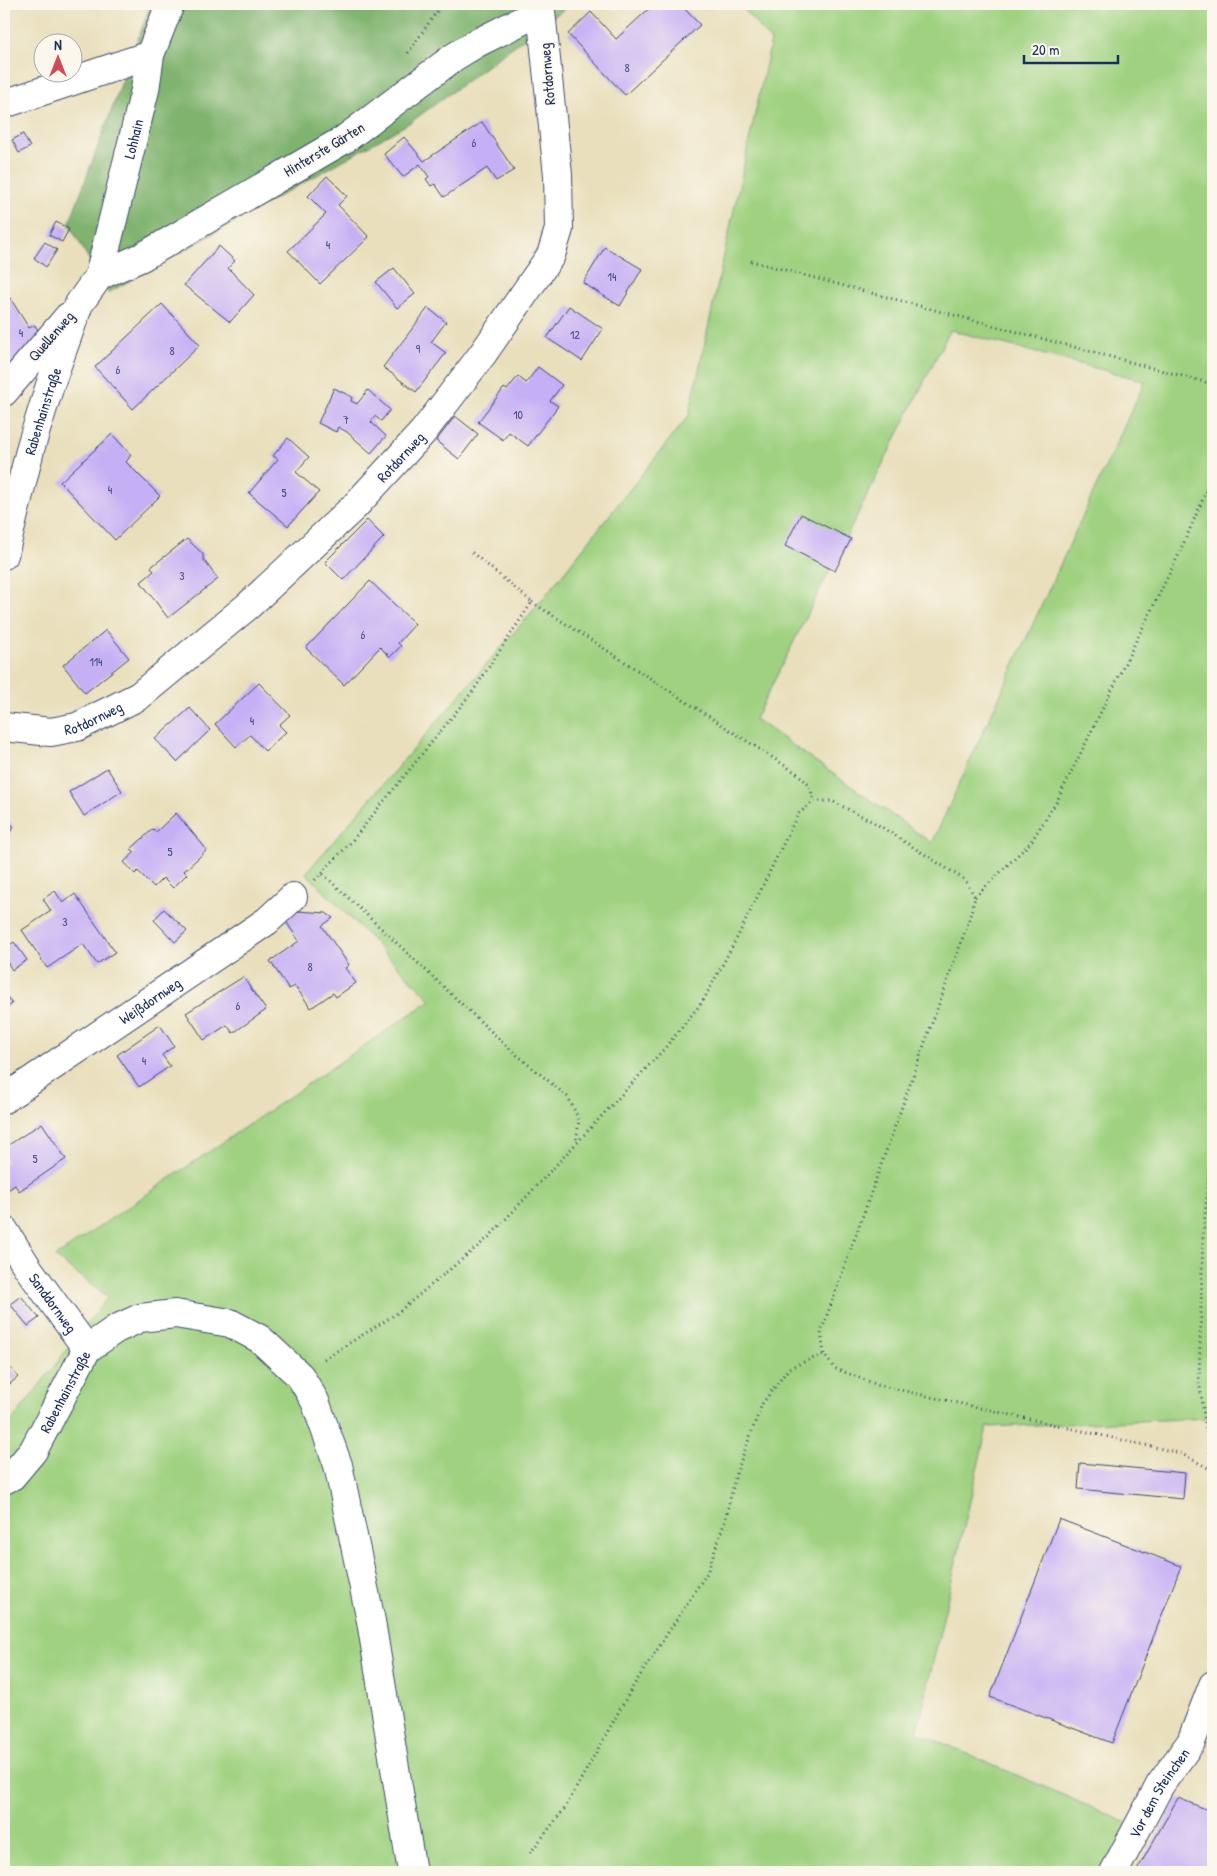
<svg xmlns="http://www.w3.org/2000/svg" width="1217" height="1876" font-family="'Patrick Hand',sans-serif">
	<style>
		.green { fill: #9fd180; stroke: #5d806f; fill-rule: evenodd }
		.forest { fill: #7fb36e; stroke: #4d7166 }
		.building { fill: #c6b0f5 }
		.lines { fill: none; stroke-linecap: round; stroke-linejoin: round }
		.street-casing { stroke: #3a496c; stroke-width: 30 }
		.path { stroke: #3a496c; stroke-width: 3; stroke-dasharray: 1 4; stroke-linecap: butt }
		.street { stroke: #fff; stroke-width: 28 }
		.labels { text-anchor: middle; dominant-baseline: central; stroke-width: 4; stroke-linejoin: round; paint-order: stroke }
		.number-label { font-size: 12px; fill: #464f84 }
		.street-label { font-size: 15px; fill: #1b2f5e; stroke: #fbf7ec }
	</style>
	<rect width="100%" height="100%" fill="#fbf7ec"/>
	<filter id="ink" filterUnits="userSpaceOnUse"><feTurbulence type="fractalNoise" baseFrequency=".02" numOctaves="2"/><feDisplacementMap in="SourceGraphic" scale="10" xChannelSelector="R" yChannelSelector="G"/><feConvolveMatrix kernelMatrix="1 2 1 2 8 2 1 2 1" color-interpolation-filters="sRGB"/></filter>
	<filter id="wash" filterUnits="userSpaceOnUse"><feTurbulence type="fractalNoise" baseFrequency=".0096" numOctaves="4" result="noise"/><feDisplacementMap in="SourceGraphic" scale="20" xChannelSelector="R" yChannelSelector="G"/><feGaussianBlur stdDeviation="1.12" result="paint"/><feColorMatrix in="noise" values="0 0 0 0 0 0 0 0 0 0 0 0 0 0 0 0 0 1.4 0 .05"/><feComposite in="paint" operator="in"/></filter>
	<g filter="url(#wash)">
		<rect width="100%" height="100%" fill="#e9dfbc"/>
		<path class="green" d="M739,4H1213V1418L987,1427L917,1732L1130,1824L1118,1872H4V1431L108,1297L55,1257L431,1000L306,873L542,600L689,415L771,41ZM950,330L1145,381L932,843L755,719Z"/>
		<path class="forest" d="M151,4H571L411,122L108,293L69,224Z"/>
		<g id="blocks">
			<g class="building">
				<path d="M654,4H680L700,25L625,95L568,34L591,12L616,39Z"/>
				<path d="M482,122L514,170L496,181L487,168L444,197L435,184L431,186L426,179L429,177L420,164L403,177L384,154L404,137L424,161Z"/>
				<path d="M23,134L30,147L19,153L12,140Z"/>
				<path d="M327,176L347,196L338,205L369,237L320,284L288,251L326,214L308,196Z"/>
				<path d="M56,222L69,229L62,242L49,235Z"/>
				<path d="M45,242L57,250L46,267L34,258Z"/>
				<path d="M219,246L235,261L228,268L254,295L230,322L184,285Z"/>
				<path d="M605,247L642,269L620,306L583,283Z"/>
				<path d="M394,268L415,294L397,308L376,282Z"/>
				<path d="M10,298L29,328L35,325L41,336L40,348L4,369V302Z"/>
				<path d="M162,304L200,345L133,409L95,367Z"/>
				<path d="M569,306L603,329L582,361L547,338Z"/>
				<path d="M428,308L446,322L431,342L446,353L416,392L383,367Z"/>
				<path d="M538,367L562,385L550,401L558,406L528,446L509,432L503,440L478,422L504,388L507,390L518,376L526,383Z"/>
				<path d="M334,388L352,397L351,401L357,404L368,390L390,410L381,421L375,416L371,422L386,436L371,453L347,432L338,427L336,432L318,423Z"/>
				<path d="M455,416L478,434L459,459L436,441Z"/>
				<path d="M112,434L131,455L126,462L160,496L115,540L60,482Z"/>
				<path d="M288,438L309,457L296,472L319,492L288,526L249,493L278,459L273,456Z"/>
				<path d="M801,514L851,539L835,571L785,546Z"/>
				<path d="M367,520L384,537L343,580L325,562Z"/>
				<path d="M187,539L203,554V559L218,579L168,618L141,582L154,571L151,567Z"/>
				<path d="M370,581L415,624L398,643L401,646L390,657L380,647L344,685L306,648Z"/>
				<path d="M106,630L129,658L85,693L63,665Z"/>
				<path d="M259,683L290,715L279,725L286,732L265,751L250,735L236,747L215,724Z"/>
				<path d="M190,708L210,730L177,762L155,739Z"/>
				<path d="M107,768L122,791L84,816L69,792Z"/>
				<path d="M176,813L207,850L184,871L187,874L173,888L163,878L154,887L138,871L135,874L124,862L135,852L131,849L153,829L156,832Z"/>
				<path d="M4,816L14,827L4,840Z"/>
				<path d="M55,891L63,903L75,894L115,952L97,964L83,944L47,968L22,930L51,911L43,899Z"/>
				<path d="M164,909L187,931L175,942L154,920Z"/>
				<path d="M297,911L326,913L333,918L322,926L349,965L345,968L356,983L336,997L333,993L311,1008L295,986L289,989L270,961L299,941L285,920Z"/>
				<path d="M14,942L27,960L12,970L4,957V949Z"/>
				<path d="M243,977L266,1010L233,1033L227,1025L204,1040L186,1013Z"/>
				<path d="M4,992L12,1004L4,1010Z"/>
				<path d="M160,1025L174,1046L162,1055L170,1066L139,1087L117,1055Z"/>
				<path d="M42,1123L66,1159L19,1191L15,1185L5,1192L4,1164L7,1161L4,1156V1148Z"/>
				<path d="M21,1296L39,1318L28,1326L10,1304Z"/>
				<path d="M1210,1340H1213V1361H1212Z"/>
				<path d="M4,1360L18,1377L4,1389Z"/>
				<path d="M1080,1463L1185,1473L1183,1499L1078,1489Z"/>
				<path d="M1059,1519L1181,1566L1112,1743L990,1697Z"/>
				<path d="M1178,1798L1213,1812V1872H1136Z"/>
			</g>
		</g>
	</g>
	<g filter="url(#ink)">
		<use href="#blocks" fill-opacity="0" stroke="#3a496c" stroke-width="1"/>
		<g class="lines">
			<defs>
				<g id="street">
					<path d="M4,104L150,55"/>
					<path d="M4,392L68,317"/>
					<path id="s1" d="M4,555L31,446L51,382L79,304L99,276L145,90L150,55L170,4"/>
					<path id="s2" d="M4,727L51,732L77,727L139,696L249,605L355,506L423,432L482,355L551,255L559,229L558,175L541,11L477,43L454,57L345,139L142,257L99,276"/>
					<path id="s3" d="M4,1099L267,921L293,897"/>
					<path id="s4" d="M4,1230L28,1268L87,1349"/>
					<path id="s5" d="M4,1480L12,1476L33,1451L87,1349L116,1329L140,1318L175,1314L230,1323L260,1339L300,1376L315,1401L338,1465L371,1621L412,1872"/>
					<path id="s6" d="M1114,1872L1160,1785L1191,1742L1213,1685"/>
				</g>
			</defs>
			<use href="#street" class="street-casing"/>
			<g class="path">
				<path d="M408,53L442,4"/>
				<path d="M751,261L1205,382L1213,386"/>
				<path d="M532,602L798,774L810,786L814,801"/>
				<path d="M323,874L512,1051L568,1097L579,1120L576,1142"/>
				<path d="M315,880L351,842L473,691L532,602L469,550"/>
				<path d="M975,897L1030,843L1056,803L1179,554L1213,476"/>
				<path d="M1213,1133L1203,1235L1199,1381L1213,1476"/>
				<path d="M324,1359L396,1314L489,1237L665,1048L703,1001L739,934L798,814L814,801H832L875,823L965,880L975,897L968,923L821,1332L824,1354L834,1368L878,1385L1180,1453L1212,1470"/>
				<path d="M530,1853L565,1808L632,1688L707,1573L725,1521L736,1474L762,1404L789,1368L824,1354"/>
			</g>
			<use href="#street" class="street"/>
		</g>
	</g>
	<g class="labels">
		<g class="number-label">
			<text x="627" y="67">8</text>
			<text x="474" y="142">6</text>
			<text x="328" y="244">4</text>
			<text x="612" y="276">14</text>
			<text x="21" y="332">4</text>
			<text x="575" y="334">12</text>
			<text x="418" y="348">9</text>
			<text x="172" y="350">8</text>
			<text x="118" y="369">6</text>
			<text x="518" y="414">10</text>
			<text x="346" y="419">7</text>
			<text x="110" y="489">4</text>
			<text x="284" y="492">5</text>
			<text x="182" y="575">3</text>
			<text x="363" y="634">6</text>
			<text x="96" y="661">114</text>
			<text x="252" y="720">4</text>
			<text x="170" y="851">5</text>
			<text x="65" y="921">3</text>
			<text x="310" y="966">8</text>
			<text x="238" y="1005">6</text>
			<text x="144" y="1060">4</text>
			<text x="35" y="1158">5</text>
		</g>
		<g class="street-label">
			<text transform="translate(547 74) rotate(-95)">Rotdornweg</text>
			<text stroke="none"><textPath href="#s1" startOffset="438">Lohhain</textPath></text>
			<text transform="translate(324 149) rotate(-31)">Hinterste Gärten</text>
			<text transform="translate(51 336) rotate(-49)">Quellenweg</text>
			<text stroke="none"><textPath href="#s1" startOffset="149">Rabenhainstraße</textPath></text>
			<text stroke="none"><textPath href="#s2" startOffset="498">Rotdornweg</textPath></text>
			<text stroke="none"><textPath href="#s2" startOffset="92">Rotdornweg</textPath></text>
			<text stroke="none"><textPath href="#s3" startOffset="176">Weißdornweg</textPath></text>
			<text stroke="none"><textPath href="#s4" startOffset="88">Sanddornweg</textPath></text>
			<text stroke="none"><textPath href="#s5" startOffset="109">Rabenhainstraße</textPath></text>
			<text stroke="none"><textPath href="#s6" startOffset="91">Vor dem Steinchen</textPath></text>
		</g>
	</g>
	<rect width="1217" height="1876" fill="none" stroke="#fbf7ec" stroke-width="20"/>
	<g transform="translate(58 58)"><circle r="24" fill="#fbf7ec" stroke="#a1a7b3"/>
	<path d="M0-4L9 19L0 12L-9 19Z" fill="#d1495b"/>
	<text y="-8" font-size="14" font-weight="bold" text-anchor="middle" fill="#1b2f5e">N</text>
	</g>
	<path d="M1024 55v8h94v-8" fill="none" stroke="#1b2f5e" stroke-width="2.5"/>
	<text x="1032" y="55" font-size="15" fill="#1b2f5e" stroke="#fbf7ec" stroke-width="4" paint-order="stroke">20 m</text>
</svg>
